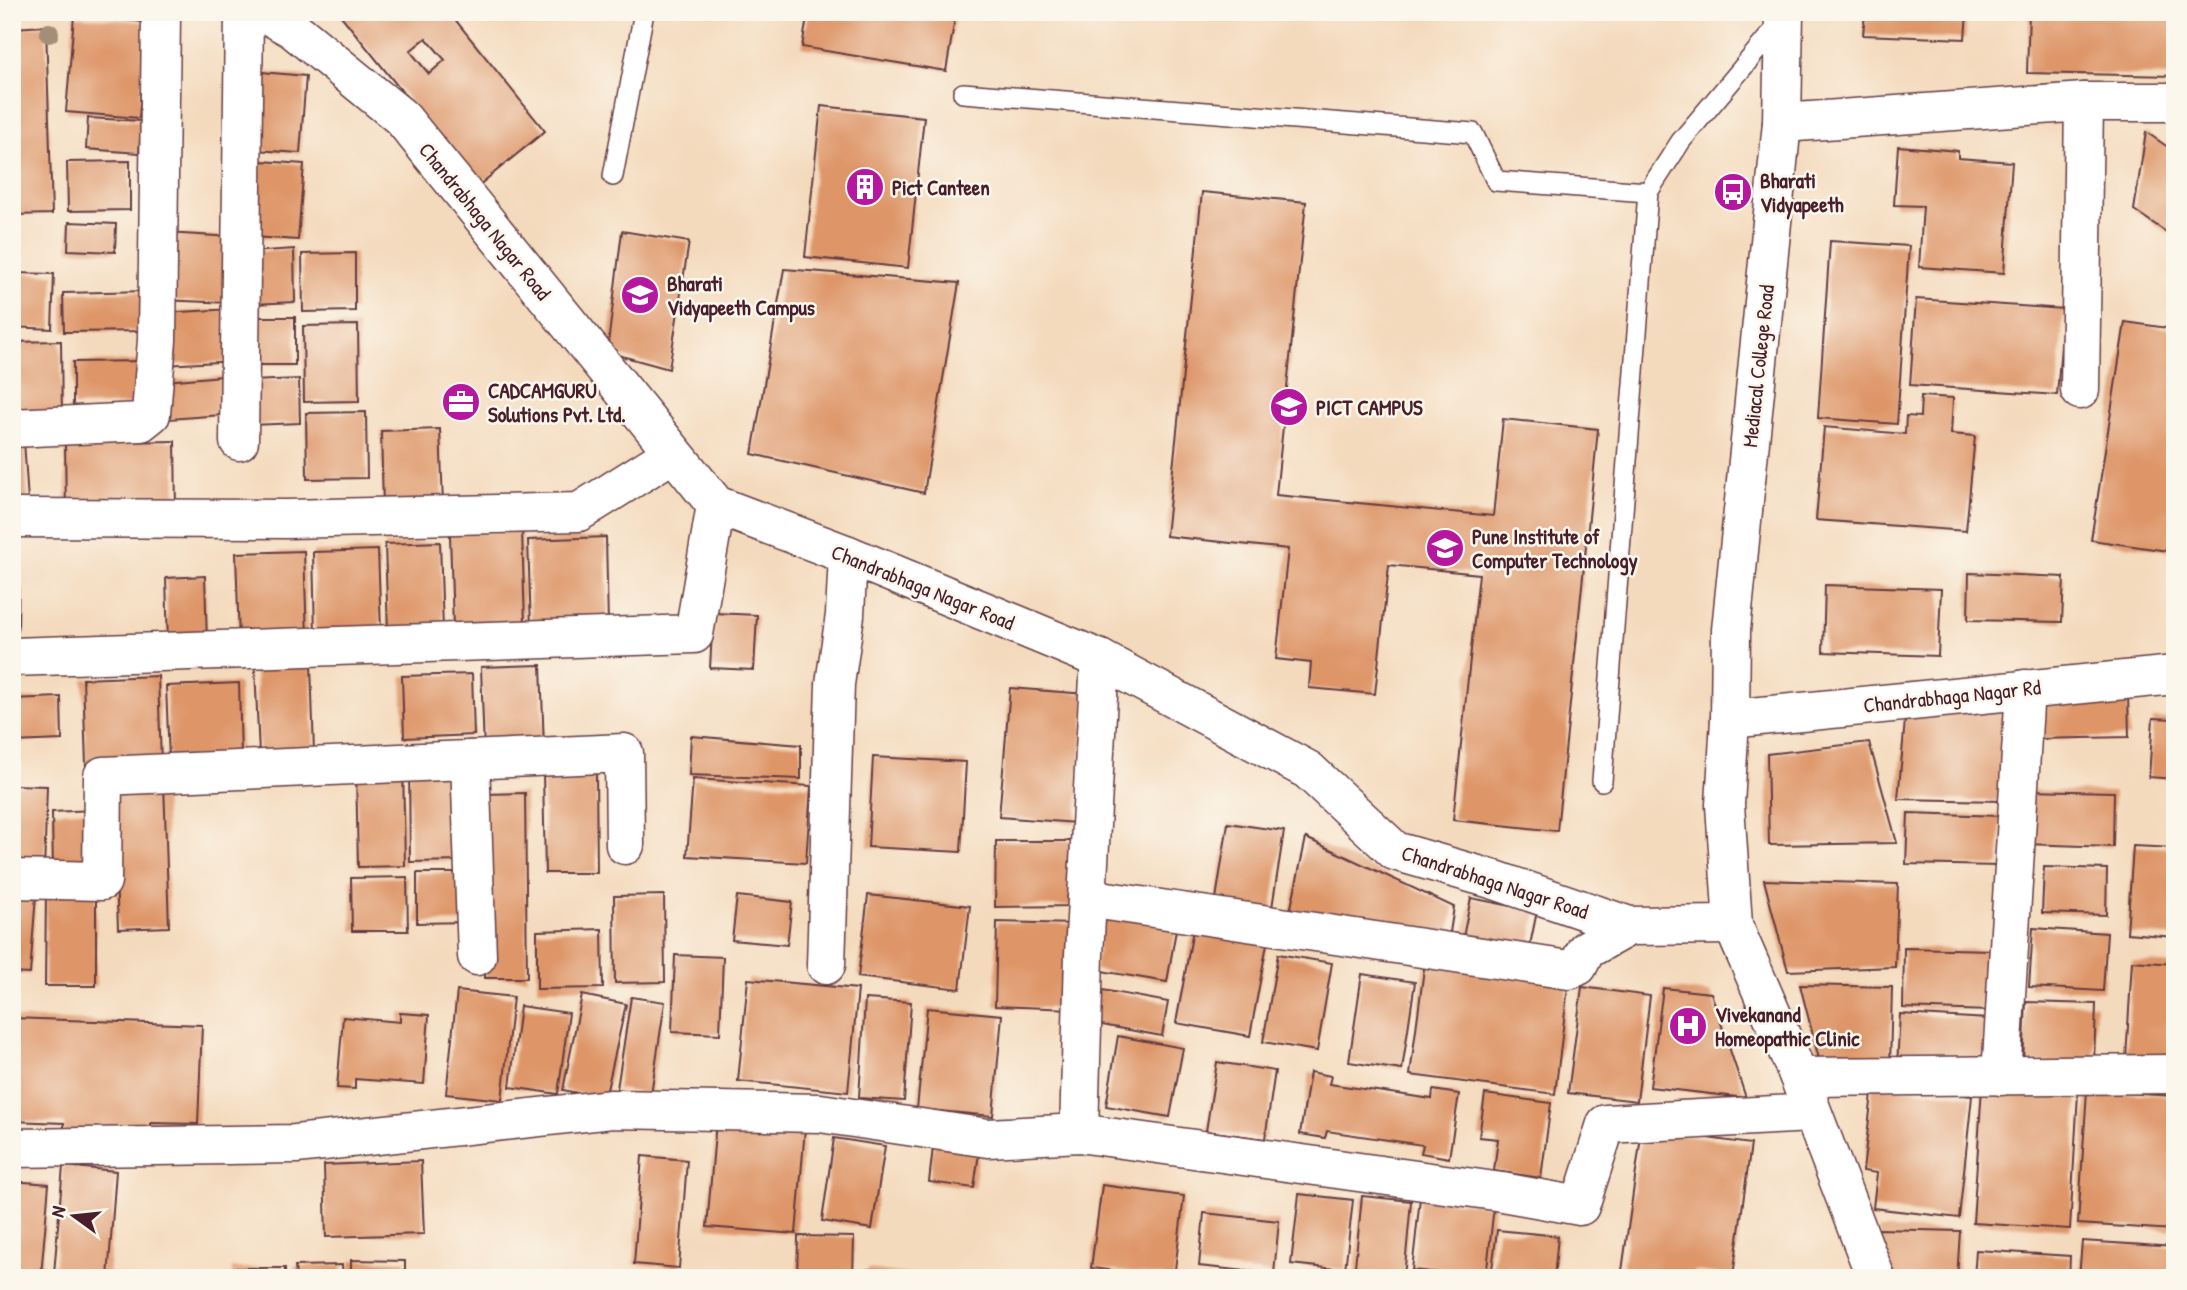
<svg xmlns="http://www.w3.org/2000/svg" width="2187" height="1290" font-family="'Patrick Hand',sans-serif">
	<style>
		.building { fill: #de9669; fill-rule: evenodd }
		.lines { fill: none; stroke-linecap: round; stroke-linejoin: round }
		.service-casing { stroke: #643b41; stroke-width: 22 }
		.minor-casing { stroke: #643b41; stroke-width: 41 }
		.tertiary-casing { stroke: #643b41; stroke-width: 41 }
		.service { stroke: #fff; stroke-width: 19 }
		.minor { stroke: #fff; stroke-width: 38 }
		.tertiary { stroke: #fff; stroke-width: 38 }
		.tree { fill: #a58e77 }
		.labels { text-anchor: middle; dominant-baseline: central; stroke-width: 5; stroke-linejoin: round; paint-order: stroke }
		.poi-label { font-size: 21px; font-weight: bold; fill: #4a1f2b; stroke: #fbf7ec; text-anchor: start }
		.street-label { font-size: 21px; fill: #4a1f2b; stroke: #fbf7ec }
	</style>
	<rect width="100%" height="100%" fill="#fbf7ec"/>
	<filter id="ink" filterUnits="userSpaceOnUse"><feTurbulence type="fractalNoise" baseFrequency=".0143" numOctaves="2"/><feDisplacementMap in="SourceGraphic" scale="14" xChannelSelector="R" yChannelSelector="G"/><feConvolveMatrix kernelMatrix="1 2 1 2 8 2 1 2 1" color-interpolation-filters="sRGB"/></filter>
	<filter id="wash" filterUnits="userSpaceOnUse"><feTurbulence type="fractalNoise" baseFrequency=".00686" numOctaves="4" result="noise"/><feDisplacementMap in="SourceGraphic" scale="28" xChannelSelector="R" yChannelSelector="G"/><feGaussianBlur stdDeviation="1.57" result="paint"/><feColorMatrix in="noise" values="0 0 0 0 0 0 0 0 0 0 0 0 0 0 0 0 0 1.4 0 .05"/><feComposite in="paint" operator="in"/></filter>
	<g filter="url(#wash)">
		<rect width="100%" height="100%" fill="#f4dabd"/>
		<g id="blocks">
			<g class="building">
				<path d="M338,12H449L545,131L478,186ZM426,38L445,60L429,74L410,51Z"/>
				<path d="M808,12H956L946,71L802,47Z"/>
				<path d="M1865,12H1967L1965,39L1863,35Z"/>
				<path d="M2029,12H2175V76L2027,73Z"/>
				<path d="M74,16L146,22L139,118L66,112Z"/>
				<path d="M46,26L52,214L12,215V28Z"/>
				<path d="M261,72L306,76L300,153L255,150Z"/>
				<path d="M821,106L924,117L908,268L805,257Z"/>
				<path d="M88,118L141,121L139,153L86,149Z"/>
				<path d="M2146,132L2175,152V238L2134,210Z"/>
				<path d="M1898,146L1958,151V158L2012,162L2004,273L1919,267L1923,206L1894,205Z"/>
				<path d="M130,161V210L68,211L67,162Z"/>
				<path d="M261,161L304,164L298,240L254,237Z"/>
				<path d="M1202,192L1306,202L1276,495L1493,516L1503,419L1598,429L1557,831L1453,820L1479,574L1389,565L1375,694L1309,688L1311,663L1276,659L1288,549L1166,536Z"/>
				<path d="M69,222L116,224L115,252L68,250Z"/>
				<path d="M622,231L689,242L669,369L607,352Z"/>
				<path d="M165,233L234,237L231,303L161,300Z"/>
				<path d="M1830,241L1909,246L1897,424L1818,418Z"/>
				<path d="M294,249L295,302L252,304L250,252Z"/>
				<path d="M355,253V311L303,312L302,254Z"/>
				<path d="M784,269L959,283L924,493L752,454Z"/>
				<path d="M12,273L54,274L52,329L12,327Z"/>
				<path d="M148,291V331L64,332L63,293Z"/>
				<path d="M1916,299L2064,309L2057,395L1910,385Z"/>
				<path d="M233,309L236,361L165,365L162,313Z"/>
				<rect x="250" y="317" width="45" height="48"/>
				<path d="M2125,322L2175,329V552L2091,540Z"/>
				<path d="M358,325L359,401L304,402L303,326Z"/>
				<path d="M61,341L62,424L12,425V342Z"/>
				<path d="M148,361V404L73,406V362Z"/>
				<path d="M233,375L235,414L169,419L166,381Z"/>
				<path d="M299,379L300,423L251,425L250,381Z"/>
				<path d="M1921,396L1953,398L1951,434L1975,436L1966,531L1816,520L1824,427L1905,434L1906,416L1920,417Z"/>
				<path d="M366,412L367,478L307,479L306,413Z"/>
				<path d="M440,429L443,503L383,505L381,431Z"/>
				<path d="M24,440L28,502L12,503V441Z"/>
				<path d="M175,441L176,512L66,514L65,443Z"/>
				<path d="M522,531L525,624L453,627L450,534Z"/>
				<path d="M606,537L608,625L531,628L528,540Z"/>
				<path d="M440,542L443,629L388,631L385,544Z"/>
				<path d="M378,550L381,631L315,634L313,552Z"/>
				<path d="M304,551L307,638L239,641L236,553Z"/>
				<path d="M12,559H19L18,631H12Z"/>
				<path d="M1969,573L2064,577L2062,622L1968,620Z"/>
				<path d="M205,576L207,643L168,644L166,578Z"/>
				<path d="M1825,585L1941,589L1938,656L1823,652Z"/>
				<path d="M713,613L757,615L754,670L710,668Z"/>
				<path d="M311,665L314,752L259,754L255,668Z"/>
				<path d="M541,665L544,748L484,751L481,667Z"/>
				<path d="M472,674L474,735L404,738L402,676Z"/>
				<path d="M158,676L161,763L86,765L83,679Z"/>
				<path d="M239,683L241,756L169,759L166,686Z"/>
				<path d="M1010,688L1086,694L1076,823L999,817Z"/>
				<path d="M2128,692L2129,737L2035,739L2034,693Z"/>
				<path d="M61,697L62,740L12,742V699Z"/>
				<path d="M2006,707L2002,801L1898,799L1906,709Z"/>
				<path d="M2153,718L2175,719V779L2149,777Z"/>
				<path d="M691,736L801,745V779L689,775Z"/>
				<path d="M1869,742L1897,843L1769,845L1767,754Z"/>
				<path d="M873,757L966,762L961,852L868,847Z"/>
				<path d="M403,765L405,866L358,867L356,766Z"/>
				<path d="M464,767L465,861L410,862L409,768Z"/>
				<path d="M543,772H596L597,873H545Z"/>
				<path d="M693,779L811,786L806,863L687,856Z"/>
				<path d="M164,783L169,927L118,929L113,785Z"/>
				<path d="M12,785L47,786L44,872L12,871Z"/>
				<path d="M2027,790L2114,792L2113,847L2025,844Z"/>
				<path d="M525,793L527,978H485L483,794Z"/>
				<path d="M93,810L95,870L53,871L52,812Z"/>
				<path d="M1908,813L2001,816L1999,866L1906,864Z"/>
				<path d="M1228,823L1284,831L1271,914L1215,905Z"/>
				<path d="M1306,838L1454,907L1448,945L1288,921Z"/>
				<path d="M996,841H1074V906L995,907Z"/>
				<path d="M2133,846L2175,848V937L2127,933Z"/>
				<path d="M2044,867L2107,869L2106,915L2042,913Z"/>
				<path d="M417,873H468L469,922L417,923Z"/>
				<path d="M407,877L408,931H352L351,878Z"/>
				<path d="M1764,880L1898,884L1895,967L1788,971Z"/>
				<path d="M46,891L96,892V986H45Z"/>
				<path d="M12,893L36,895L30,974L12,973Z"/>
				<path d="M664,895L665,982L615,983L614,896Z"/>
				<path d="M868,895L970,906L960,989L858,977Z"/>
				<path d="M737,896L792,902L787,945L732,940Z"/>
				<path d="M1471,898L1537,911L1528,955L1462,942Z"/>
				<path d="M1104,913L1177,924L1167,982L1095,970Z"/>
				<path d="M1195,919L1269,933L1250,1036L1176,1023Z"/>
				<path d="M997,922L1075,924L1072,1009L995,1006Z"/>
				<path d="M2033,928L2107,933L2103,991L2029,987Z"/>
				<path d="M602,929L603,988L537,989V931Z"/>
				<path d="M1904,948L1992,950L1990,1011L1903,1008Z"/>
				<path d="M1278,954L1332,963L1317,1051L1263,1042Z"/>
				<path d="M675,955L723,957L720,1034L672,1032Z"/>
				<path d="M1425,961L1569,979L1555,1094L1410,1075Z"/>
				<path d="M2132,961L2175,964V1062L2126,1059Z"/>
				<path d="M1362,974L1415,982L1402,1070L1349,1062Z"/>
				<path d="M748,979L858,989L848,1092L738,1081Z"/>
				<path d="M1800,985L1892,987L1890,1067L1819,1059Z"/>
				<path d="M1582,987L1650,996L1637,1101L1568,1093Z"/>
				<path d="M1663,988L1711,993L1746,1098L1650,1087Z"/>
				<path d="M1097,989L1168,1002L1162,1036L1091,1023Z"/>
				<path d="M457,991L513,997L502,1100L446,1094Z"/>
				<path d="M582,995L626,1004L605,1099L563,1090Z"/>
				<path d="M631,997L665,1002L651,1094L617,1089Z"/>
				<path d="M865,999L911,1002L904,1101L859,1098Z"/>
				<path d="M2026,1002L2096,1004L2094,1064L2023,1062Z"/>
				<path d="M520,1006L569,1013L558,1094L510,1087Z"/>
				<path d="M927,1008L1002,1015L993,1116L917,1109Z"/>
				<path d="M400,1013L429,1015L424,1084L355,1079V1089L337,1088L343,1017L400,1022Z"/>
				<path d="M1900,1014L1989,1019L1986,1070L1897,1066Z"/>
				<path d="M12,1018L202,1025L198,1124L151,1123V1135L64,1133V1123L12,1121Z"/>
				<path d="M1118,1036L1183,1048L1170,1117L1106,1106Z"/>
				<path d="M1217,1062L1275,1071L1265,1139L1206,1131Z"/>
				<path d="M1310,1072L1331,1076L1329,1084L1432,1099L1433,1090L1459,1094L1449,1158L1421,1153L1423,1145L1327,1131L1325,1138L1300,1134Z"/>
				<path d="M1873,1085L1972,1096L1959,1218L1873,1208L1877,1173L1863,1171Z"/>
				<path d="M1982,1087L2078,1093L2070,1229L1973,1223Z"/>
				<path d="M2087,1091L2175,1096V1230L2078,1224Z"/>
				<path d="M1485,1094L1551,1103L1541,1178L1494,1171L1498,1139L1479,1137Z"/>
				<path d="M716,1121L805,1128L796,1234L707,1227Z"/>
				<path d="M1642,1129L1751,1144L1733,1276L1694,1271V1278L1659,1275L1658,1278H1621Z"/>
				<path d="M834,1138L885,1146L872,1229L822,1221Z"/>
				<path d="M934,1139L980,1146L974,1188L929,1182Z"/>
				<path d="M642,1156L687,1160L679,1268L634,1264Z"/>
				<path d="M421,1161L424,1234L326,1237L324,1165Z"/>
				<path d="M63,1166L116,1171L108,1278L54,1274Z"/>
				<path d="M12,1181L49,1184L41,1276L12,1274Z"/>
				<path d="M1102,1185L1184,1196L1174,1278L1091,1268Z"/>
				<path d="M1299,1194L1353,1200L1345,1270L1291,1264Z"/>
				<path d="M1362,1196L1411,1201L1404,1278L1354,1276Z"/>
				<path d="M1420,1198L1494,1206L1486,1278L1412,1270Z"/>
				<path d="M1204,1213L1279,1221L1274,1274L1199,1266Z"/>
				<path d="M1878,1229L1960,1231L1957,1278H1895Z"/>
				<path d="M1497,1230L1558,1236L1554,1278H1491Z"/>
				<path d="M798,1236L854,1237L853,1278H797Z"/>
				<path d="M2082,1241L2175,1247V1278H2079Z"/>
				<path d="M1976,1250L2070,1256L2069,1278H1974Z"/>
				<path d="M351,1260L405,1261V1278H351Z"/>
				<path d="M342,1265L343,1278H296L295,1266Z"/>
				<rect x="232" y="1268" width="53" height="10"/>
				<path d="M868,1269L914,1275L913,1278H867Z"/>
				<path d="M933,1273L978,1276L977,1278H933Z"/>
			</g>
		</g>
	</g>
	<g filter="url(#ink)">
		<use href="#blocks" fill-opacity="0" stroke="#643b41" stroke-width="2"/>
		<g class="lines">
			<defs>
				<g id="service">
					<path d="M963,93L1473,133L1496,181L1648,192"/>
					<path d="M613,176L644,12"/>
					<path d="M1602,781L1648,192L1681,141L1780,23"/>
				</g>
				<g id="minor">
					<path d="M263,12L293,29L402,118L716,505L848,555L1100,659L1308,770L1395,851L1495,880L1629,926L1733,925"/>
					<path d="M1782,123L2084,102H2175"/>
					<path d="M2080,390L2084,102"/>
					<path d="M12,428L141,422L151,414L157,340L161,15L159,12"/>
					<path d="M239,441L244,12"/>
					<path d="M12,518L287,519L579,512L673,453"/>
					<path d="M12,657L694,634L716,505"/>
					<path d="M1730,719L1725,805L1733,925L1799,1077L1876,1278"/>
					<path d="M470,760L477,956"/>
					<path d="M12,879L102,881L103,776L624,753L625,845"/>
					<path d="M1087,898L1569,970L1578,966L1586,950L1629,926"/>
					<path d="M826,965L835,684L845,615L848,555"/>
					<path d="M2001,1076L2025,689"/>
					<path d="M1799,1077L2175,1074"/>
					<path d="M1079,1133L1084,955L1100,659"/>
					<path d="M12,1148L296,1144L612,1109L820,1113L988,1138L1079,1133L1502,1192L1580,1206L1606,1124L1812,1113"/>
				</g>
				<path id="tertiary" d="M1784,12L1782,123L1731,630L1730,719L2175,675"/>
			</defs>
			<use href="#service" class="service-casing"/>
			<use href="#minor" class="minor-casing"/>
			<use href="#tertiary" class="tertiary-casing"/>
			<use href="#service" class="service"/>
			<use href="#minor" class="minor"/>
			<use href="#tertiary" class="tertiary"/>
		</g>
		<circle class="tree" cx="49" cy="33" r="10"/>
	</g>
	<defs>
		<symbol id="building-disc" viewBox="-11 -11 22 22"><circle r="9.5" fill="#b5179e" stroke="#fbf7ec"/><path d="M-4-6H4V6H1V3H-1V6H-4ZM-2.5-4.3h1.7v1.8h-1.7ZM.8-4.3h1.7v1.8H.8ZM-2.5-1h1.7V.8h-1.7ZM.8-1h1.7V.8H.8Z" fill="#fff"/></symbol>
		<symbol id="bus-disc" viewBox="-11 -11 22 22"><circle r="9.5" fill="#b5179e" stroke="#fbf7ec"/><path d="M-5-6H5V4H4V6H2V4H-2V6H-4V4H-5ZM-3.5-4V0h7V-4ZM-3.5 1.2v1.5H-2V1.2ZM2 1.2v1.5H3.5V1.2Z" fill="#fff"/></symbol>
		<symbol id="university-disc" viewBox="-11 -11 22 22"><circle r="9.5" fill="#b5179e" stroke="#fbf7ec"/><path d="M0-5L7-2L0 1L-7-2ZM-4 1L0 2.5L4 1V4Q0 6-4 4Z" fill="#fff"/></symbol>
		<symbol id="office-disc" viewBox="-11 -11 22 22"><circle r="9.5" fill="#b5179e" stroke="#fbf7ec"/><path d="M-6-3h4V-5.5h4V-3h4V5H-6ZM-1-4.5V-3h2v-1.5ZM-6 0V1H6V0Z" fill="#fff"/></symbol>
		<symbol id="hospital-disc" viewBox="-11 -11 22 22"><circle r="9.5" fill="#b5179e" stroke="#fbf7ec"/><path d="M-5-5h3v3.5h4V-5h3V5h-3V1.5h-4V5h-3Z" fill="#fff"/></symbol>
	</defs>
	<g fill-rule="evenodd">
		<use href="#building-disc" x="843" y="165" width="44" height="44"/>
		<use href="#bus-disc" x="1711" y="170" width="44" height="44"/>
		<use href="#university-disc" x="618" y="273" width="44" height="44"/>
		<use href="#office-disc" x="439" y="380" width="44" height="44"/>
		<use href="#university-disc" x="1267" y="385" width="44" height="44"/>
		<use href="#university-disc" x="1423" y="526" width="44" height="44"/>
		<use href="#hospital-disc" x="1666" y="1004" width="44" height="44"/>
	</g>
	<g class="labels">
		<g class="poi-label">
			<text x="1760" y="180">Bharati<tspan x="1760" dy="24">Vidyapeeth</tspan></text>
			<text x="892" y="187">Pict Canteen</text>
			<text x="667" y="283">Bharati<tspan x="667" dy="24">Vidyapeeth Campus</tspan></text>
			<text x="488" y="390">CADCAMGURU<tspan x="488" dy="24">Solutions Pvt. Ltd.</tspan></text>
			<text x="1316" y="407">PICT CAMPUS</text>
			<text x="1472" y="536">Pune Institute of<tspan x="1472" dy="24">Computer Technology</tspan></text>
			<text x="1715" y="1014">Vivekanand<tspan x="1715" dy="24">Homeopathic Clinic</tspan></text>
		</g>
		<g class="street-label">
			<text transform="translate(485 221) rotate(51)">Chandrabhaga Nagar Road</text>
			<text transform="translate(1758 366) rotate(-84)">Mediacal College Road</text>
			<text transform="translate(923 587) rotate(22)">Chandrabhaga Nagar Road</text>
			<text transform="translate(1952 696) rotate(-6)">Chandrabhaga Nagar Rd</text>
			<text transform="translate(1495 882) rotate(18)">Chandrabhaga Nagar Road</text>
		</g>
	</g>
	<rect width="2187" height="1290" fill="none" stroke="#fbf7ec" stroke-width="42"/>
	<g transform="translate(74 1216) rotate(285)" stroke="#fbf7ec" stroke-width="5" paint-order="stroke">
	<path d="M0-5L12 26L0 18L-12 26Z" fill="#4a1f2b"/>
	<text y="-10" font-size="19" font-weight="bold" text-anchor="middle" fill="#4a1f2b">N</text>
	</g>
</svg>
